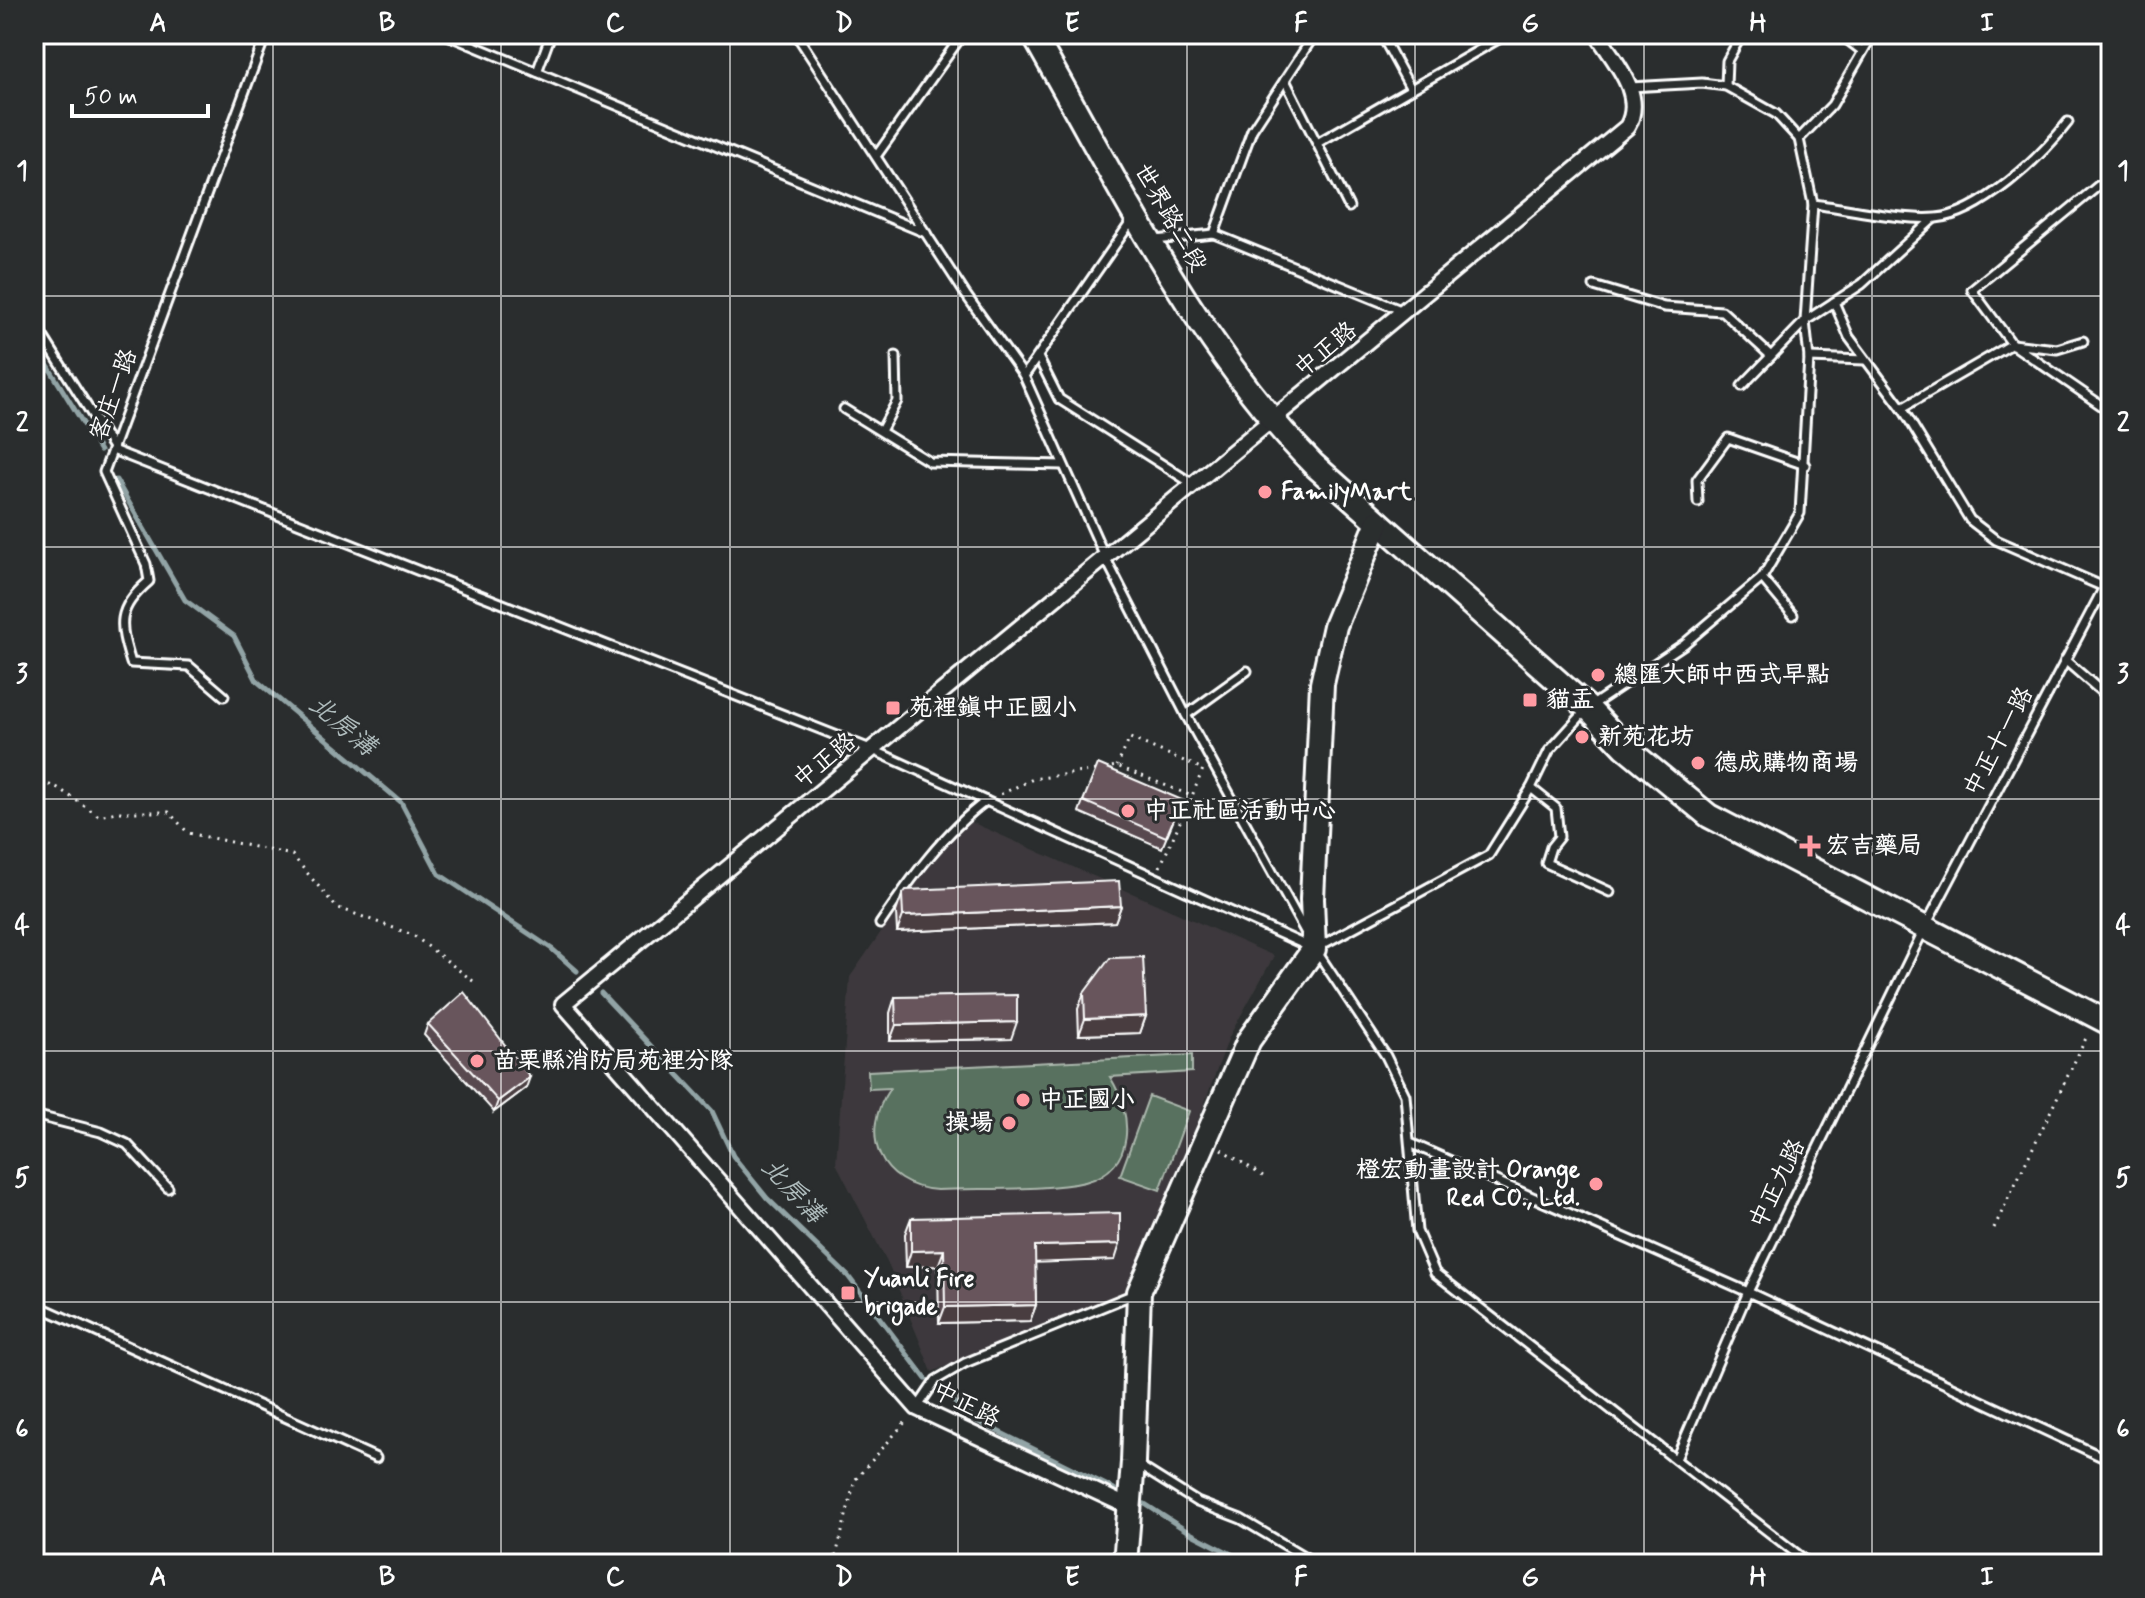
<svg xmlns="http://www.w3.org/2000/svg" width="2145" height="1598" font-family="Mynerve,'LXGW WenKai TC',sans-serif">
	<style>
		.built { fill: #3c393c }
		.pitch { fill: #58715e; stroke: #acb8ae; stroke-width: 2 }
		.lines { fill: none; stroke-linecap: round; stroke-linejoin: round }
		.stream { stroke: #92a4a6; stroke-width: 5 }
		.lane-casing { stroke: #fff; stroke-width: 13 }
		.street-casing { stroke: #fff; stroke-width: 20 }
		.secondary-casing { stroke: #fff; stroke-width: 28 }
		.path { stroke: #fff; stroke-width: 3; stroke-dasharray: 2 6; stroke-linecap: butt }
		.lane { stroke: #2a2d2e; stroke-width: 7 }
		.street { stroke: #2a2d2e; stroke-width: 14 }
		.secondary { stroke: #2a2d2e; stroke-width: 22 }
		.wall { fill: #59494f; stroke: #fff; stroke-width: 2 }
		.shaded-wall { fill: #483c40; stroke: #fff; stroke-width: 2 }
		.building { fill: #67555c; stroke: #fff; stroke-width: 2 }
		.grid { fill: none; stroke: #fff; stroke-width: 2; stroke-opacity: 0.55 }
		.poi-dot { fill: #ff9aa2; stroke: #2a2d2e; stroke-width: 3 }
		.labels { text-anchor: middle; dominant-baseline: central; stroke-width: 6; stroke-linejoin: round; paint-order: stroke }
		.street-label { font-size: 24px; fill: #fff; stroke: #2a2d2e }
		.poi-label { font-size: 24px; font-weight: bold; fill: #fff; stroke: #2a2d2e; text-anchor: start }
		.water-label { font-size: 26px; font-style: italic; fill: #aebbbc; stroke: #2a2d2e }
		.neatline { fill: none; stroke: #fff; stroke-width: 3 }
		.grid-label { font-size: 26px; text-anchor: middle; font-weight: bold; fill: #fff }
	</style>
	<rect width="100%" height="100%" fill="#2a2d2e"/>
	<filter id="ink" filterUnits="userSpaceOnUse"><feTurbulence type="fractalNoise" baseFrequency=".0125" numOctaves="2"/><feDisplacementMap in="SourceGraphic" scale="16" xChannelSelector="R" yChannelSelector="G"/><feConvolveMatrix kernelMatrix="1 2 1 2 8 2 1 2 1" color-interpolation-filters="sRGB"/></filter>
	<g filter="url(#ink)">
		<path class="built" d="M960,817L1274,956L1229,1037L1137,1287L932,1372L890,1268L836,1163L850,977Z"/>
		<g class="pitch">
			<path d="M1192,1055V1072L1110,1077C1133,1113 1137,1169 1085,1182C1047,1191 979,1188 937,1190C880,1186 858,1135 890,1088L869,1089L868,1071Z"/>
			<path d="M1149,1096L1189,1111L1160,1190L1120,1176Z"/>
		</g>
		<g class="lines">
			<g class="stream">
				<path d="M34,343L100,451"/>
				<path d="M116,480L185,600L234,636L257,681L401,802L439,874L552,949L577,971"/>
				<path d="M601,993L712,1111L733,1156L767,1198L848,1276L926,1379"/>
				<path d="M945,1394L975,1420L1114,1489"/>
				<path d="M1145,1504L1190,1533L1251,1564"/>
			</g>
			<defs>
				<g id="lane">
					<path d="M445,34L926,233"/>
					<path d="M796,34L966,295L1024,376L1105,557L1186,715L1307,935"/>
					<path d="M1381,34L1411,89"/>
					<path d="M1840,34L1861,50"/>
					<path d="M537,72L551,34"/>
					<path d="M1285,80L1349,207"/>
					<path d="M1726,86L1727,61L1741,36L1739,34"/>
					<path d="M1799,139L1832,105L1873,34"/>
					<path d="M1319,142L1507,34"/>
					<path d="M877,155L963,34"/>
					<path d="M2098,186L1972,290L2012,344L2111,412"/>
					<path d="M1813,204C1846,208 1905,221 1936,218C1980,215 2042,156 2068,122"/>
					<path d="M1214,234L1252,130L1315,34"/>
					<path d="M1155,240L1214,234L1403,311"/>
					<path d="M1594,286L1664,307L1722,311L1771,356"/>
					<path d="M1834,302L1849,337L1902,408L1970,520L1996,540L2104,587"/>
					<path d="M34,322L115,451L873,750L1314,949L1489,855L1531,788L1549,751L1588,708L1684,644L1762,578L1800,513L1809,358L1805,321L1813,204L1799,139L1776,114L1726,86L1702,83L1630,87"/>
					<path d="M1038,357L1059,399L1193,484"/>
					<path d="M1809,358L1865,360"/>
					<path d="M1024,376L1133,219"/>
					<path d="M1742,386L1805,321L1862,284L1933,219"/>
					<path d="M1902,408L2012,344L2057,349L2083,341"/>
					<path d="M844,409L930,462L1063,465"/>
					<path d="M882,429L897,401L896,356"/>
					<path d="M1698,502L1697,480L1728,438L1805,465"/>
					<path d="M1762,578L1793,615"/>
					<path d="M2065,660L2111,700"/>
					<path d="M224,696L189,666L131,663C119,623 116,610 149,581L146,564L104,472L266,34"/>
					<path d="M1186,715L1247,671"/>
					<path d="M1531,788L1556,808L1559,837L1551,847L1546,863L1610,892"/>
					<path d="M880,924C909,881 944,832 986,801"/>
					<path d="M1317,952L1386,1056L1405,1095L1417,1231L1435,1273L1810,1564"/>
					<path d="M34,1115L101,1132L127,1144L168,1188"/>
					<path d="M1410,1143L1748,1292L2111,1461"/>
					<path d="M34,1304L376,1458"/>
					<path d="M917,1408L936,1380L965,1363L1134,1294"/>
					<path d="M1676,1459L1748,1292L1924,929L2111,574"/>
					<path d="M1138,1465L1197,1502L1241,1519L1317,1564"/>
				</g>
				<path id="street" d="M1129,1507L917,1408L563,1004L1627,127C1646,95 1614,61 1597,34"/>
				<g id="secondary">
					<path d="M1033,34C1116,179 1196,345 1313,464L1588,708L1625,747L1709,816L2111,1024"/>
					<path d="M1125,1564L1133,1462L1139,1292L1249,1040L1314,949L1312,899L1322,684L1335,626L1378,522"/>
				</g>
			</defs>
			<use href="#lane" class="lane-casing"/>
			<use href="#street" class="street-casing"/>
			<use href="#secondary" class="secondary-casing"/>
			<g class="path">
				<path d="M1104,768L1117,766L1192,796L1203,769L1130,738L1117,766"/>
				<path d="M34,779L58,788L99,816L117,812H169L188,833L292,855L336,907L413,935L477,984"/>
				<path d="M1001,794L1033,779L1097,770"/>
				<path d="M1160,867L1191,797"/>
				<path d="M1221,1149L1263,1176"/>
				<path d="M1994,1228L2088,1034"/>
				<path d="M834,1564L855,1480L907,1420"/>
			</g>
			<use href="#lane" class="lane"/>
			<use href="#street" class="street"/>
			<use href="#secondary" class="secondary"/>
		</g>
		<g class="wall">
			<path d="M1182,800L1162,848L1079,812L1083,801Z"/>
			<path d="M902,895L1121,906L1115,922L897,932L896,912Z"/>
			<path d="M1084,993L1146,1016L1140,1033L1079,1035L1078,1009Z"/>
			<path d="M895,997L1011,1039L890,1041V1013Z"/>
			<path d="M428,1024L526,1088L494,1112L424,1035Z"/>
			<path d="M911,1218L1115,1260L1035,1262L1036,1305L1030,1321L939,1323L938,1266L906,1267L905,1234Z"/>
		</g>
		<g class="shaded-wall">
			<path d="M1121,906L1115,922L897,932L903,916Z"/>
			<path d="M1146,1016L1140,1033L1079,1035L1085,1019Z"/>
			<path d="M1017,1022L1011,1039L890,1041L896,1025Z"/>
			<path d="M530,1077L526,1088L494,1112L498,1101Z"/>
			<path d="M1120,1244L1115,1260L1029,1263L1035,1246Z"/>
			<path d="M944,1250L938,1266L906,1267L911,1251Z"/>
			<path d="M1036,1305L1030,1321L939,1323L945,1307Z"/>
		</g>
		<g class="building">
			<path d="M1098,764L1182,800L1166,837L1083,801Z"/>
			<path d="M1119,881L1121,906L903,916L902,895L906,890Z"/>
			<path d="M1143,957L1146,1016L1085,1019L1084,993L1110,958Z"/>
			<path d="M464,992L530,1077L498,1101L428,1024Z"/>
			<path d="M1017,995V1022L896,1025L895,997Z"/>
			<path d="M1120,1213V1244L1035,1246L1036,1305L945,1307L944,1250L911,1251V1218Z"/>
		</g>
	</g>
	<path class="grid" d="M273,34V1564M501,34V1564M730,34V1564M958,34V1564M1187,34V1564M1415,34V1564M1644,34V1564M1872,34V1564M34,296H2111M34,547H2111M34,799H2111M34,1051H2111M34,1302H2111"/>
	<g class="poi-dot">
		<circle cx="1265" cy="492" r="8"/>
		<circle cx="1598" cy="675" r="8"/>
		<rect x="1522" y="692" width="16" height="16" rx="4"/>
		<rect x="885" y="700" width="16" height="16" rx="4"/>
		<circle cx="1582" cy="737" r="8"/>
		<circle cx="1698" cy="763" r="8"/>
		<circle cx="1128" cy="811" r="8"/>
		<path d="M1806 834h8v8h8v8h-8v8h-8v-8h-8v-8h8z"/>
		<circle cx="477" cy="1061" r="8"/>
		<circle cx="1023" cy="1100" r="8"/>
		<circle cx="1009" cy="1123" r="8"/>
		<circle cx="1596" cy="1184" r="8"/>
		<rect x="840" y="1285" width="16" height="16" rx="4"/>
	</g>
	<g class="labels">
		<g class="street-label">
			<text transform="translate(1170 218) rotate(60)">世界路二段</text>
			<text transform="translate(1326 350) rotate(-39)">中正路</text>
			<text transform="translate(114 395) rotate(-70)">客庄一路</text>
			<text transform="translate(1999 742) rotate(-62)">中正十一路</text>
			<text transform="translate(825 761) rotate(-39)">中正路</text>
			<text transform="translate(1778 1184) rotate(-64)">中正九路</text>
			<text transform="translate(966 1405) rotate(27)">中正路</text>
		</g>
		<g class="poi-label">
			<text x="1281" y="492">FamilyMart</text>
			<text x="1614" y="675">總匯大師中西式早點</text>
			<text x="1546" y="700">貓盂</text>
			<text x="909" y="708">苑裡鎮中正國小</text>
			<text x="1598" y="737">新苑花坊</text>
			<text x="1714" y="763">德成購物商場</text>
			<text x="1144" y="811">中正社區活動中心</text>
			<text x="1826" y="846">宏吉藥局</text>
			<text x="493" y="1061">苗栗縣消防局苑裡分隊</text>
			<text x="1039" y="1100">中正國小</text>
			<text x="993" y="1123" text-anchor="end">操場</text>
			<text x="1580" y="1170" text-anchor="end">橙宏動畫設計 Orange<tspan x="1580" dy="28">Red CO., Ltd.</tspan></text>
			<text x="864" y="1279">Yuanli Fire<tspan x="864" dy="28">brigade</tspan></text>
		</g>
		<g class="water-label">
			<text transform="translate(342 726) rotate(40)">北房溝</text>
			<text transform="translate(792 1191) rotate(47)">北房溝</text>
		</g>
	</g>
	<rect width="2145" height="1598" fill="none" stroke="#2a2d2e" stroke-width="88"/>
	<path d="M72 104v12h136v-12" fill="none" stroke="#ffffff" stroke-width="4"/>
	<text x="84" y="104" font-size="24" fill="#ffffff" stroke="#2a2d2e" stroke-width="6" paint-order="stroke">50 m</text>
	<rect x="44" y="44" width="2057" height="1510" class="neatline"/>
	<g class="grid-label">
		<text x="158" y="31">A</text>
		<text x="387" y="31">B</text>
		<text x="615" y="31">C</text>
		<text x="844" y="31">D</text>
		<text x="1072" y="31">E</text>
		<text x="1301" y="31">F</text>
		<text x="1530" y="31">G</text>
		<text x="1758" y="31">H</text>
		<text x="1987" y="31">I</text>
		<text x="22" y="179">1</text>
		<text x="2123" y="179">1</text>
		<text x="22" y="431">2</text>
		<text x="2123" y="431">2</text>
		<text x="22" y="682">3</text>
		<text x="2123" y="682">3</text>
		<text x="22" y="934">4</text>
		<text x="2123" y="934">4</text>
		<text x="22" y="1186">5</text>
		<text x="2123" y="1186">5</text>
		<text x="22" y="1437">6</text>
		<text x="2123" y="1437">6</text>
		<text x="158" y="1585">A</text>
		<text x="387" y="1585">B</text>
		<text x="615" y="1585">C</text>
		<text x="844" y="1585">D</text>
		<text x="1072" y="1585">E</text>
		<text x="1301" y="1585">F</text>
		<text x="1530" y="1585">G</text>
		<text x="1758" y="1585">H</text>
		<text x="1987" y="1585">I</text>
	</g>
</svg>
